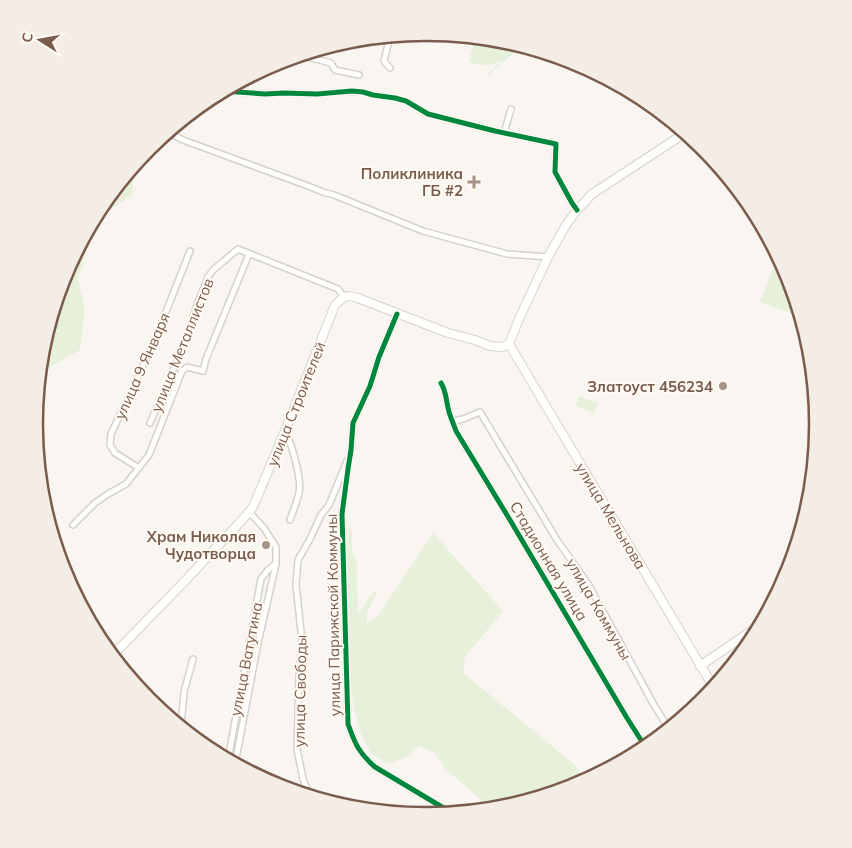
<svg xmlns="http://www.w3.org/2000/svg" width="852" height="848" font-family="Mulish,sans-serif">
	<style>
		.green { fill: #e7f0db }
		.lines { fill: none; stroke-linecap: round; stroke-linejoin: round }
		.stream { stroke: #d0e8ea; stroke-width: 1 }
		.street-casing { stroke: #d7d1cb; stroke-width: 8 }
		.secondary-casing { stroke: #d9d2cb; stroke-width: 10 }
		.street { stroke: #fefefd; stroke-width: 5 }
		.secondary { stroke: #fefefd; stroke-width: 8 }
		.cycleway-casing { stroke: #fffaf3; stroke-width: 8 }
		.cycleway { stroke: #00873e; stroke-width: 5 }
		.poi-dot { fill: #a69286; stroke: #fffaf3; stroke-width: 2 }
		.labels { text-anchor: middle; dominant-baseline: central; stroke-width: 4; stroke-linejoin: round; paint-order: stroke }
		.poi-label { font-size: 15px; font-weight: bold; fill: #7a5c4d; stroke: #fffaf3; text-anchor: end }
		.street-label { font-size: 15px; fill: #7a5c4d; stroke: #fffaf3 }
		.rim { fill: none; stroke: #7a5c4d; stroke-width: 2.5 }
	</style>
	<rect width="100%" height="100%" fill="#f9f5f0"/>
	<g class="green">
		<path d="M474,42L516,51C509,57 496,65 486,65C481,66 474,63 469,62Z"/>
		<path d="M130,170L134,174L132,195L99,217L87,250L78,279L85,311L80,350L40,373L42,347L64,274L101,206Z"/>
		<path d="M778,256L788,274L801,317L760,302Z"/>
		<path d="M579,396L598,403L594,413L575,406Z"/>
		<path d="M349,528L352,531V551L357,564L358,615L372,593L378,591L367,612V623L377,617L433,533L503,611L465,657L463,673L575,765L585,781L576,786L502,808L491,809L446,769L434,752L419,746L408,756L389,764L371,754L361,734L353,703L349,666L346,555Z"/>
	</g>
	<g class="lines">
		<path class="stream" d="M487,75L518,48"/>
		<defs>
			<g id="street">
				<path d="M390,36L384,61L390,68"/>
				<path d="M497,40L508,42"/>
				<path d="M300,55L331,63L335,70L359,75"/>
				<path d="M223,91L265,94L284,93L317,94L352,91L363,92L373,95L395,98L406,101L428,114L495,131L556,144L555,172L572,203L577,210"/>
				<path d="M168,132L183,140L308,186L323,192L334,195L423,231L507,254L548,257"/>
				<path d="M504,133L511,109"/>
				<path d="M397,314L379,357L370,386L353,423L351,450L348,469L342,514L348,724C355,744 359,753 375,767L452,813"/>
				<path d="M441,383C447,392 446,404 450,415C452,421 454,425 456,431L510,520L627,718L646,748"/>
				<path d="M453,421L463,419L480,412L557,540L588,584L654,705L669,729"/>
				<path d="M150,423L184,345L197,305L208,277L213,270L238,249L338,289L344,297"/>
				<path d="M285,431C292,444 302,480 299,493C297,502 293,511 290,520"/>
				<path d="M139,468L115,453L110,445L111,434L155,340L190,251"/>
				<path d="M73,525L95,503L108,494L126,484L149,455L182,371L187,367L203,371L206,359L249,254"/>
				<path d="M181,727L184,692L193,659"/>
				<path d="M228,760L261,579L268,570L275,564"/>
				<path d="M235,764L258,643L276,564V547L264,528L249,512"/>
				<path d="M310,796L303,779L297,749L299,677L302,641L296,585L298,560L310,539L321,515L329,505L347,461"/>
			</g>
			<g id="secondary">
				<path d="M509,344L714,688"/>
				<path d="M509,344L519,319L548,257L566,225L577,210L592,194L685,133"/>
				<path d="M112,656L183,583L243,519L253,507L285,431L335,305L344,297L350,296L358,298L448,333L475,340L490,346L502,347L509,344"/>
				<path d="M700,666L760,625"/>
			</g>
		</defs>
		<use href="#street" class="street-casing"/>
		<use href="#secondary" class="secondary-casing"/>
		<use href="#street" class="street"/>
		<use href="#secondary" class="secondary"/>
		<defs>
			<g id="cycleway">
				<path d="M223,91L265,94L284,93L317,94L352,91L363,92L373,95L395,98L406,101L428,114L495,131L556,144L555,172L572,203L577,210"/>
				<path d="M397,314L379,357L370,386L353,423L351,450L348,469L342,514L348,724C355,744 359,753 375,767L452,813"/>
				<path d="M441,383C447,392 446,404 450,415C452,421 454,425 456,431L510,520L627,718L646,748"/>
			</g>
		</defs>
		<use href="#cycleway" class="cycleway-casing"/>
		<use href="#cycleway" class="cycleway"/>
	</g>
	<g class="poi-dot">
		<path d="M471.5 174.5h5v5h5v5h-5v5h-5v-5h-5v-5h5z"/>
		<circle cx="723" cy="386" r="5"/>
		<circle cx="266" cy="545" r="5"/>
	</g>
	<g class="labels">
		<g class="poi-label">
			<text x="463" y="173">Поликлиника<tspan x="463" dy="17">ГБ #2</tspan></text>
			<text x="713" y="386">Златоуст 456234</text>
			<text x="256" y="536">Храм Николая<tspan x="256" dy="17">Чудотворца</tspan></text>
		</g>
		<g class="street-label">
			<text transform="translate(182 345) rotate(-68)">улица Металлистов</text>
			<text transform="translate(142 366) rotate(-66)">улица 9 Января</text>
			<text transform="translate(296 404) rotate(-68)">улица Строителей</text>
			<text transform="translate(611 516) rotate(59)">улица Мельнова</text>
			<text transform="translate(549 561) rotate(59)">Стадионная улица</text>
			<text transform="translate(599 609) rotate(60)">улица Коммуны</text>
			<text transform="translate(333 615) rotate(-91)">улица Парижской Коммуны</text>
			<text transform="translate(246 659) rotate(-79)">улица Ватутина</text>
			<text transform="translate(300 691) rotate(-89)">улица Свободы</text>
		</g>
	</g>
	<path d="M0 0H852V848H0ZM43 424a383 383 0 1 1 766 0a383 383 0 1 1-766 0Z" fill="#f4ede6" fill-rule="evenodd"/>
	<path class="rim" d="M43 424a383 383 0 1 1 766 0a383 383 0 1 1-766 0Z"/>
	<g transform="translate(40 40) rotate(281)" stroke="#fffaf3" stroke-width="4" paint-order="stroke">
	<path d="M0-4L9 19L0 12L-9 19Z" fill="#7a5c4d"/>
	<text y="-8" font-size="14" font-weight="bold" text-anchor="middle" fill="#7a5c4d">С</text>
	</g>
</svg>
